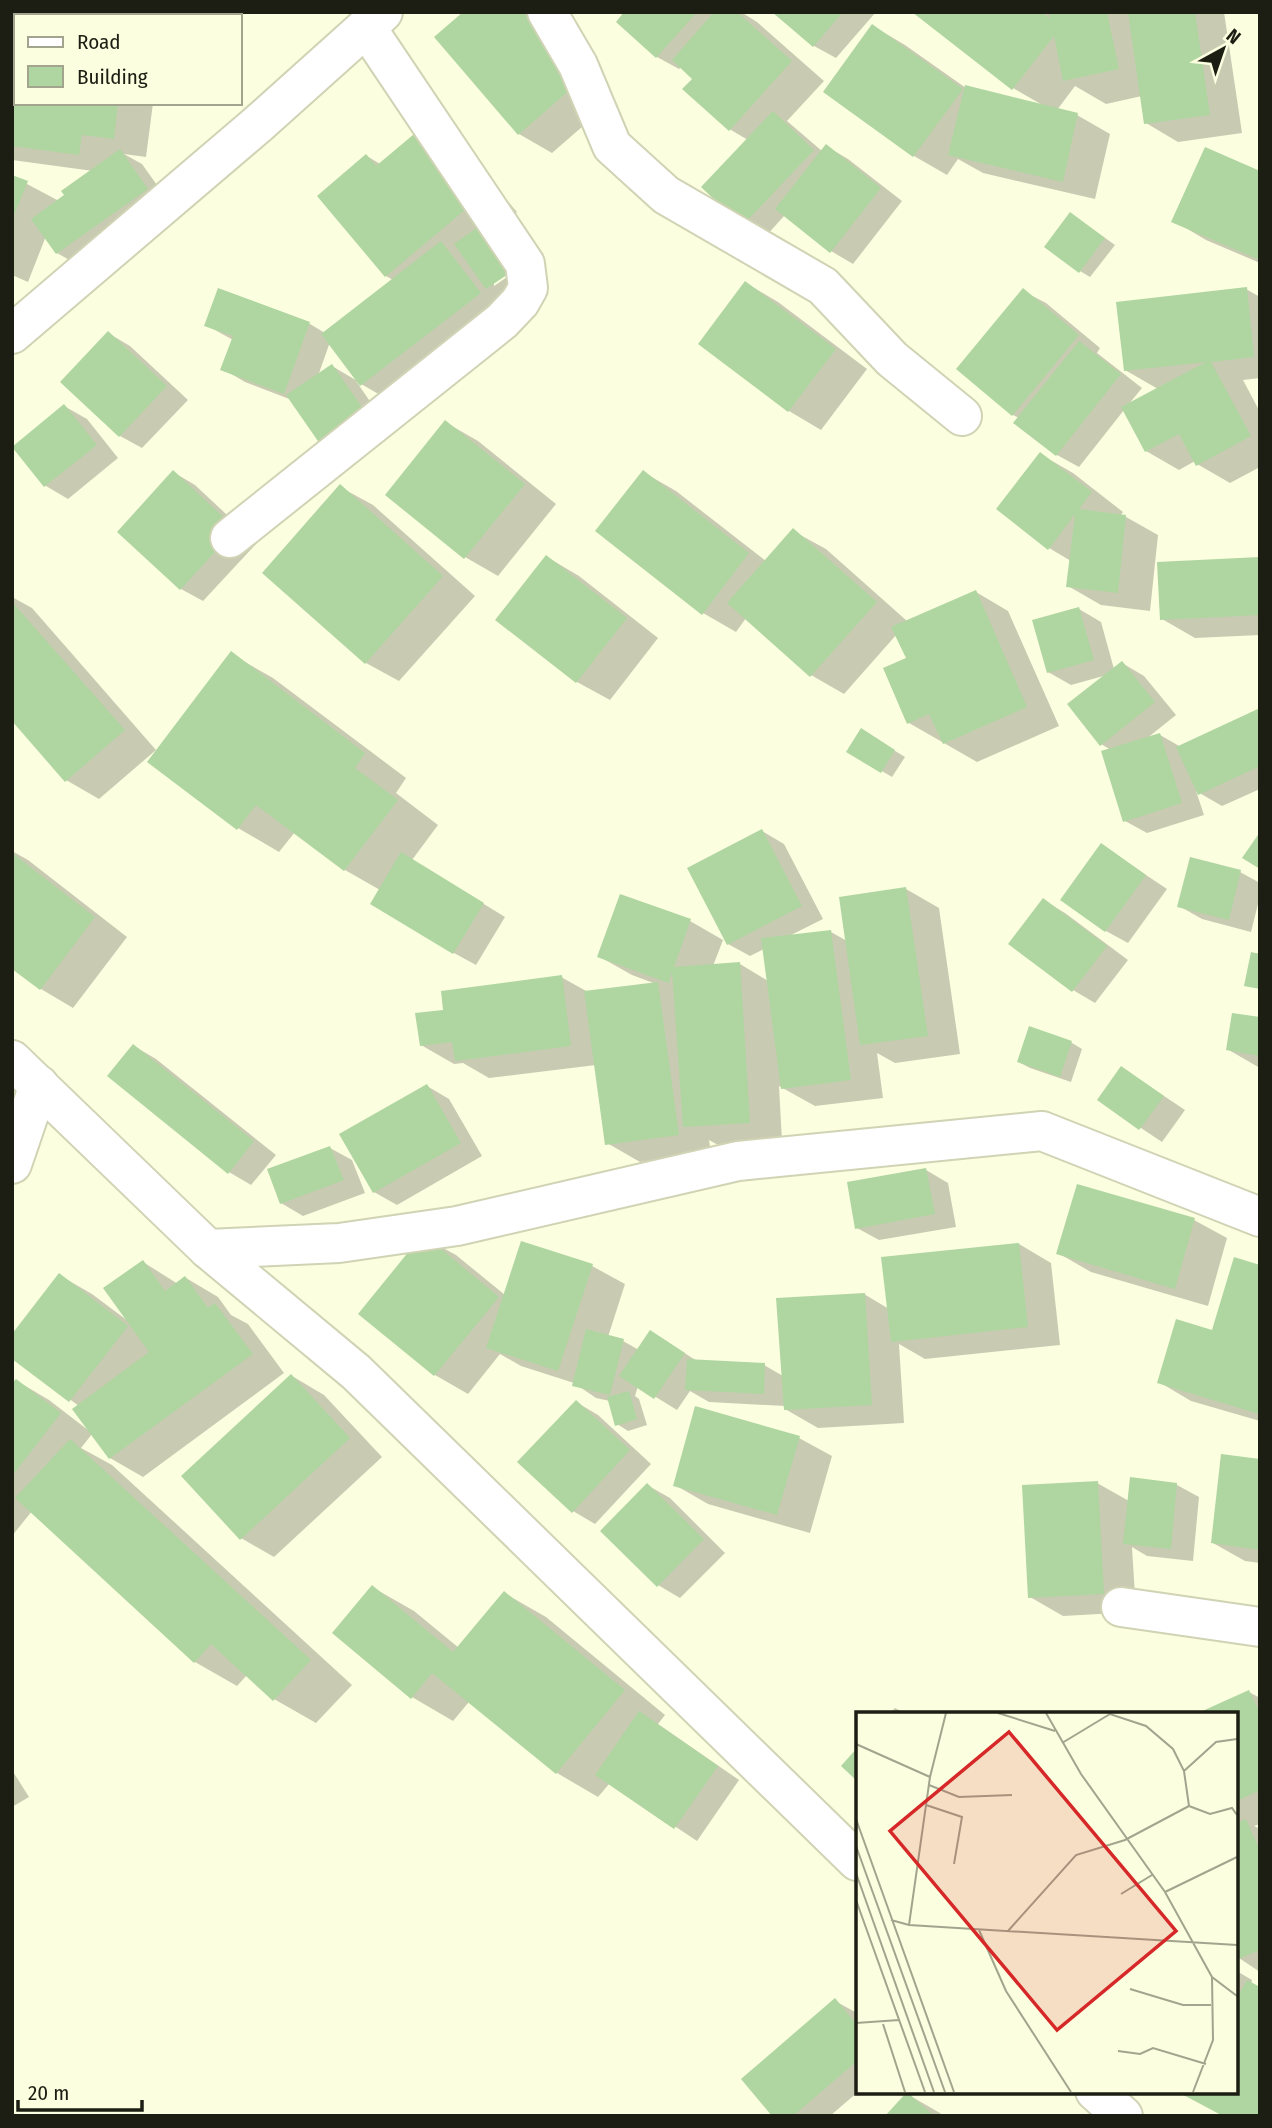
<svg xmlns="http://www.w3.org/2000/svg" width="1272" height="2128" font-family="'Fira Sans Condensed',sans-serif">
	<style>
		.shadow { fill: #0003; fill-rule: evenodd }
		.building { fill: #afd5a1 }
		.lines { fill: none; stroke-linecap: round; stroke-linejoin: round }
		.minor-casing { stroke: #d0d3b4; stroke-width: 42 }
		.minor { stroke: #fff; stroke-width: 38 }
		.inset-road { fill: none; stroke: #a2a48d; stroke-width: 2 }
		.view { fill: #d62828; fill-opacity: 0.15; stroke: #d62828; stroke-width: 3.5 }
		.inset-edge { fill: none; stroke: #1d1e13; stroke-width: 3.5 }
	</style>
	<rect width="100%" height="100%" fill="#fbfedf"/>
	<g class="shadow">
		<path d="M12,12H129V16H16V103H153L146,157L124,154L142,164L169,202L80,266L57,253L46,236L28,282L12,275V176L59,201L93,171L12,160Z"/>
		<path d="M465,12H537L613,100L552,153L519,134Z"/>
		<path d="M627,12H741L757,22L824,81L787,121L822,151L826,146L848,159L902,201L853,264L831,251L785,215L765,237L743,224L748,140L731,130L685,89L695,78L682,67L679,69L657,57Z"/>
		<path d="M775,12H876L836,58L814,46Z"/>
		<path d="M915,12H1224L1242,133L1178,142L1146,123L1142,96L1106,104L1075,86L1057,110L1077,115L1110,134L1095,199L983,173L958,159L947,175L914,156L825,92L873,26L905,45L966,88L1044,106L1013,88Z"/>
		<path d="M427,126L459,145L517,212L496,230L508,237L539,281L510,301L499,295L513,313L394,403L356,381L387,426L344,456L322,443L292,400L245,382L223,369L233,340L206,325L219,290L310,324L325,333L393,280L386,276L319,196L367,156L380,164ZM524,261L526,264L494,286V282ZM330,342L359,382L332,366L318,376Z"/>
		<path d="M1260,173V263L1206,240L1174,221Z"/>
		<path d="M1081,221L1115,245L1090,277L1080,271Z"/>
		<path d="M746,283L778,302L867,369L821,430L789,411Z"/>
		<path d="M1246,289L1260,297V378L1243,380L1260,412V467L1230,483L1197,464L1195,461L1179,470L1146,451L1124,410L1079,467L1057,455L1016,423L1019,418L1013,415L1023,291L1046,303L1100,348L1097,353L1142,388L1128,405L1158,389L1125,370Z"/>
		<path d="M108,333L130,346L188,400L142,448L120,436Z"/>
		<path d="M64,406L87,419L118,458L68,499L46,486L15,447Z"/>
		<path d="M445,422L478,441L556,504L498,576L465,557Z"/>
		<path d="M1040,454L1073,473L1123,512L1120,516L1126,517L1158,535L1150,611L1101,605L1068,586L1071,561L1049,548Z"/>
		<path d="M173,472L195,485L257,543L203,601L181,589Z"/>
		<path d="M643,472L676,491L766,561L793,531L826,549L907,621L976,592L1008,611L1059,726L977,762L909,723L908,659L897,634L844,694L811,675L746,618L736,632L703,613Z"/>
		<path d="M340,487L373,505L475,596L399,681L366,663Z"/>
		<path d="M547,557L579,576L658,638L610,700L577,682Z"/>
		<path d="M1260,558V635L1195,638L1162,619Z"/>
		<path d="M12,597L32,608L156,750L99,799L66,780L12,719Z"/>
		<path d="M1079,609L1101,622L1114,669L1122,663L1144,676L1176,715L1146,739L1160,735L1181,747L1260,710V789L1222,806L1196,791L1204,815L1147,833L1125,821L1111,750L1101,744L1107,675L1071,685L1048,672Z"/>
		<path d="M231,654L273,678L406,778L396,793L438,825L412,860L505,917L476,965L454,953L380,890L345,870L295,832L279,852L238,828Z"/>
		<path d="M861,730L905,757L892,777L848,751Z"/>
		<path d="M762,831L784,844L823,919L789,936L831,932L847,941L906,889L939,908L960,1054L895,1063L877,1053L883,1098L815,1106L779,1086L782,1141L718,1145L709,1140L711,1153L640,1162L607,1143L596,1065L489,1078L463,1063L454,1064L421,1045L445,1011L561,977L588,992L656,984L632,975L600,957L690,921L723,940L713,966L740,964L768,981L764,949L750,956L728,944Z"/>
		<path d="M1101,845L1167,889L1128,943L1106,931Z"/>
		<path d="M12,851L28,860L127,937L73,1008L41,989L12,967Z"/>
		<path d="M1240,872L1260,883V896L1251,932L1202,919L1179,906Z"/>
		<path d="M1043,900L1065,913L1128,960L1095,1003L1073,990Z"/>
		<path d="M1260,1019V1068L1227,1049Z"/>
		<path d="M1030,1029L1072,1043L1082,1049L1071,1082L1030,1068L1019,1062Z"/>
		<path d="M134,1046L156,1059L276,1155L251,1185L229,1172Z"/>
		<path d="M1122,1068L1185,1110L1162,1142L1099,1100Z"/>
		<path d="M427,1086L449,1099L482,1156L397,1205L374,1192L341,1135Z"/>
		<path d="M330,1148L352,1160L365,1193L303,1216L281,1203Z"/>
		<path d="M926,1170L948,1183L956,1227L879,1240L857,1228Z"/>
		<path d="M1194,1220L1227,1238L1208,1306L1091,1272L1058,1253Z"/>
		<path d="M423,1237L456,1255L505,1295L592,1266L625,1284L608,1337L623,1341L639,1350L672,1345L697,1361L764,1365L783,1376L864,1294L889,1309L1019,1244L1051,1263L1060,1345L925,1359L899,1344L904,1423L818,1428L785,1409V1406L709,1402L690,1391L677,1410L638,1386L635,1396L639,1399L647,1425L628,1431L617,1424L610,1401L596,1398L574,1383L521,1366L500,1354L468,1394L435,1375L360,1314Z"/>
		<path d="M143,1262L178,1284L186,1278L218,1297L231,1315L248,1324L284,1373L143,1477L110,1458L92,1434L81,1448L112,1465L352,1685L316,1723L274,1699L247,1675L237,1686L195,1662L32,1511L12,1536V1386L17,1381L49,1400L88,1430L79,1406L12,1357L59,1275L92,1294L128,1321Z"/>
		<path d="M1260,1266V1421L1191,1401L1159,1382L1213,1332Z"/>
		<path d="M292,1376L324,1395L382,1457L274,1557L241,1538Z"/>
		<path d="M576,1402L598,1415L651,1464L595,1524L573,1511Z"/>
		<path d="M799,1438L832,1456L810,1533L708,1504L675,1485Z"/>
		<path d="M1260,1461V1563L1245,1561L1213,1543Z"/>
		<path d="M1131,1479L1177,1485L1199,1497L1193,1561L1147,1556L1132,1547L1136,1612L1063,1616L1030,1597L1097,1483L1129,1501Z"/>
		<path d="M647,1485L670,1498L725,1553L680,1598L658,1585Z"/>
		<path d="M372,1587L414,1611L459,1648L504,1593L546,1617L665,1715L658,1724L739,1780L697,1841L610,1783L598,1797L557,1773L469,1702L453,1721L412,1697Z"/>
		<path d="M1249,1692L1260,1698V1824L1254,1826L1260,1829V1972L1236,1956L1235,1958V1713H1202Z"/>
		<path d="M895,1708L905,1713H890Z"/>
		<path d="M12,1770L29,1797L12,1807Z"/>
		<path d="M1235,1970L1252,1980L1235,2091Z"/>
		<path d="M835,2001L857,2013L859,2091L830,2116H775Z"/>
		<path d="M907,2094L940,2113L943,2116H887Z"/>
	</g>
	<g class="building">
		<path d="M12,12H98V16H16V41L12,42Z"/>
		<path d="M463,12H523L581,80L518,135L434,37Z"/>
		<path d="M624,12H697L656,58L616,22Z"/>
		<path d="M714,12H737L792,61L729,131L682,89L692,79L672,60Z"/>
		<path d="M772,12H843L813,47Z"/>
		<path d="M912,12H1042L1050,19L1049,12H1107L1119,69L1063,81L1054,36L1012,90Z"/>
		<path d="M1128,12H1195L1210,115L1144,124Z"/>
		<path d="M872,24L963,89L913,157L823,92Z"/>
		<path d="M12,56H16V103H118L114,139L82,135L79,155L12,146Z"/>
		<path d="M965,85L1078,113L1063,182L948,155Z"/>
		<path d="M773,111L814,150L742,226L701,187Z"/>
		<path d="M426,124L485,193L385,277L317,196L366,154L376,166Z"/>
		<path d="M826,144L881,188L830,253L775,209Z"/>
		<path d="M1205,147L1260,171V260L1171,222Z"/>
		<path d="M120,149L148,189L56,254L31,219L64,195L61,191Z"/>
		<path d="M12,175L28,181L12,220Z"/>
		<path d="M1070,212L1105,238L1079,273L1044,247Z"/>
		<path d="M485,222L517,268L486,289L454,244Z"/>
		<path d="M441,241L481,293L360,386L321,334Z"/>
		<path d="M745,281L836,349L788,412L698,344Z"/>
		<path d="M1247,287L1254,357L1211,362L1251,436L1196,466L1179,434L1145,452L1121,407L1206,362L1124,371L1116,302Z"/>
		<path d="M218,288L310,322L284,394L220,370L233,336L204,326Z"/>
		<path d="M1023,288L1079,335L1012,416L956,369Z"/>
		<path d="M108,331L167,386L119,437L60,382Z"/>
		<path d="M1079,341L1121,374L1056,456L1013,423Z"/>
		<path d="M332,364L366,413L320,444L286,395Z"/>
		<path d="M64,404L97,445L44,487L12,447Z"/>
		<path d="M445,420L525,484L464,559L385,495Z"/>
		<path d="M1040,452L1092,492L1079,509L1126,515L1118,593L1066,587L1075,514L1048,550L996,509Z"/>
		<path d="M173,470L236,529L180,590L117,532Z"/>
		<path d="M643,470L749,553L702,615L595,531Z"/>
		<path d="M340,484L443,576L365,664L262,573Z"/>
		<path d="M793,528L877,602L810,677L727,603Z"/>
		<path d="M546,555L627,618L576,683L495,620Z"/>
		<path d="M1260,557V615L1160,620L1157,562Z"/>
		<path d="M976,590L1027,707L943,744L929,714L907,724L883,668L906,658L891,627Z"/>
		<path d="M12,602L125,730L65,782L12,721Z"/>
		<path d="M1079,607L1094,660L1047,673L1032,620Z"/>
		<path d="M231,651L365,753L355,768L398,800L344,871L256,805L237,830L147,762Z"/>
		<path d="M1122,661L1155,702L1100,746L1067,704Z"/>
		<path d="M1260,708V766L1198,795L1176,747Z"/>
		<path d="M861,728L895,750L881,773L846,752Z"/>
		<path d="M1160,733L1182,803L1123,822L1101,751Z"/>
		<path d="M762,829L802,906L727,945L687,868Z"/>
		<path d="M1260,832V869L1242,858Z"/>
		<path d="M1101,843L1146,875L1105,932L1060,900Z"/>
		<path d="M401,852L484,903L453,954L370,904Z"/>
		<path d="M12,853L95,917L40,990L12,969Z"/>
		<path d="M1190,857L1241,870L1229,920L1177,907Z"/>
		<path d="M906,887L928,1036L860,1045L839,897Z"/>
		<path d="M620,894L691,919L674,967L740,962L750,1123L683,1127L672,971L669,983L597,957Z"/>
		<path d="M1043,898L1107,946L1072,992L1008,944Z"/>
		<path d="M831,930L851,1080L781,1089L761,938Z"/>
		<path d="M1251,952L1260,954V989L1244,986Z"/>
		<path d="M562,975L571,1046L455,1061L452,1042L420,1046L415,1013L443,1010L441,991Z"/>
		<path d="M658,982L679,1135L605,1145L584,991Z"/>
		<path d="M1232,1013L1260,1017V1056L1226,1050Z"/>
		<path d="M1029,1026L1072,1041L1060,1077L1017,1062Z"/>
		<path d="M133,1044L254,1141L228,1174L107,1076Z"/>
		<path d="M1121,1066L1164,1096L1139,1130L1097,1100Z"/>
		<path d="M427,1084L461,1143L373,1193L339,1134Z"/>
		<path d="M330,1146L344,1180L280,1204L267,1169Z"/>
		<path d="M926,1168L935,1214L855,1229L847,1182Z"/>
		<path d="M1077,1184L1195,1218L1175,1289L1056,1254Z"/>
		<path d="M423,1234L499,1297L434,1376L358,1314Z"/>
		<path d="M521,1241L593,1264L558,1371L486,1348Z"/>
		<path d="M1019,1243L1028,1327L891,1342L881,1257Z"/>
		<path d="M1234,1257L1260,1265L1259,1414L1157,1383L1176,1319L1212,1330Z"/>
		<path d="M143,1260L165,1291L185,1276L208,1308L215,1303L253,1354L109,1459L72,1409L149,1352L103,1288Z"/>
		<path d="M59,1273L128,1326L69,1402L12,1359V1334Z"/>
		<path d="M865,1293L872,1405L784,1410L776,1298Z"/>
		<path d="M586,1329L624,1339L610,1395L572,1386Z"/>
		<path d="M650,1330L685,1353L654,1399L619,1376Z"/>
		<path d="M687,1359L765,1363L764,1394L685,1390Z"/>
		<path d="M291,1374L350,1438L240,1540L181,1476Z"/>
		<path d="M16,1379L61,1413L12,1476V1383Z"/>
		<path d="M629,1391L637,1419L615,1426L607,1397Z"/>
		<path d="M576,1400L630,1450L572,1513L517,1462Z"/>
		<path d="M695,1406L800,1436L777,1515L673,1486Z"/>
		<path d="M70,1439L311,1660L273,1701L211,1644L194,1663L15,1498Z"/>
		<path d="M1221,1454L1260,1459V1550L1211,1543Z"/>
		<path d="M1130,1477L1177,1483L1171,1549L1123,1544Z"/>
		<path d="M1098,1481L1104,1594L1028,1598L1022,1485Z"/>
		<path d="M647,1483L704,1539L657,1587L600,1531Z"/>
		<path d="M372,1585L453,1652L504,1591L625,1690L556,1774L432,1673L411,1699L332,1633Z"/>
		<path d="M1249,1690L1260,1713V1790L1235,1802V1713H1198Z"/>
		<path d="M639,1711L718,1766L674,1829L595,1775Z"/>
		<path d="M857,1748V1781L841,1766Z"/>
		<path d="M1246,1819L1260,1851V1950L1236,1960L1235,1824Z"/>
		<path d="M1247,1980L1260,1987V2116H1223L1176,2091H1235V2001Z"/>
		<path d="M835,1998L857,2025V2061L793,2116H772L741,2079Z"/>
		<path d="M907,2092L934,2116H885Z"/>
	</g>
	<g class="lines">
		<defs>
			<g id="minor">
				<path d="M547,12L578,65L612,146L666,195L823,286L892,359L962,416"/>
				<path d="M12,334L257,125L383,12"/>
				<path d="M230,538L502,321L520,302L528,288L525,264L366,27"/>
				<path d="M12,1060L208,1249L356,1372L857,1861"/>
				<path d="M12,1164L39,1085"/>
				<path d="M208,1249L339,1243L457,1226L738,1161L1042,1131L1260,1217"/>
				<path d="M1121,1607L1260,1627"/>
				<path d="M1095,2091L1123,2116"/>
			</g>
		</defs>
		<use href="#minor" class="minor-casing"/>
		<use href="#minor" class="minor"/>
	</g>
	<g transform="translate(856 1712)">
		<rect width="382" height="382" fill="#fbfedf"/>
		<path class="inset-road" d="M142,1L199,19M190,1L225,62L309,180L356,265L381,284M206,31L254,2L290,14L317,37L328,59L333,94M0,32L74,65M328,59L360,30L381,27M73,73L103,85L156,83M70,93L106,105L98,152M333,94L354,102L376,96L381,103M0,107L98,380M0,134L89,380M0,161L78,380M309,180L381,145M265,182L296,163M0,188L69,380M35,208L53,213L381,233M53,213L74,65L90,1M123,218L150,279L215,380M152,219L220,143L269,128L333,94M274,277L327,293H355M0,311L43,308M27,312L49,380M262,339L284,342L297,336L350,352M337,380L357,328L356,265"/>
		<path class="view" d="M153,20L320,219L201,318L34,119Z"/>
		<rect width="382" height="382" class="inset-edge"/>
	</g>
	<rect width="1272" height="2128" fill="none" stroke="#1d1e13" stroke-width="28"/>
	<rect x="14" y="14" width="228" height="91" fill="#fbfedf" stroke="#a2a48d" stroke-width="2"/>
	<rect x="28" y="37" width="35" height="10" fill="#ffffff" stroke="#a2a48d" stroke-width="2"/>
	<text x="77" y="49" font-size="21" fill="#1d1e13">Road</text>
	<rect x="28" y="66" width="35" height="21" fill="#afd5a1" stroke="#a2a48d" stroke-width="2"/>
	<text x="77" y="84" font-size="21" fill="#1d1e13">Building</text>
	<g transform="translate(1223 49) rotate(40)" stroke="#fbfedf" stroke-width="5" paint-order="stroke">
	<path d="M0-5L12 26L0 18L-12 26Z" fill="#1d1e13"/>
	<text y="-10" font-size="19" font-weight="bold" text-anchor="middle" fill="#1d1e13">N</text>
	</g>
	<path d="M18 2100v10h124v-10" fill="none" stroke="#1d1e13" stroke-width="3.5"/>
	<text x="28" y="2100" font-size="21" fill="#1d1e13" stroke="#fbfedf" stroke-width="5" paint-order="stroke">20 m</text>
</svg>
